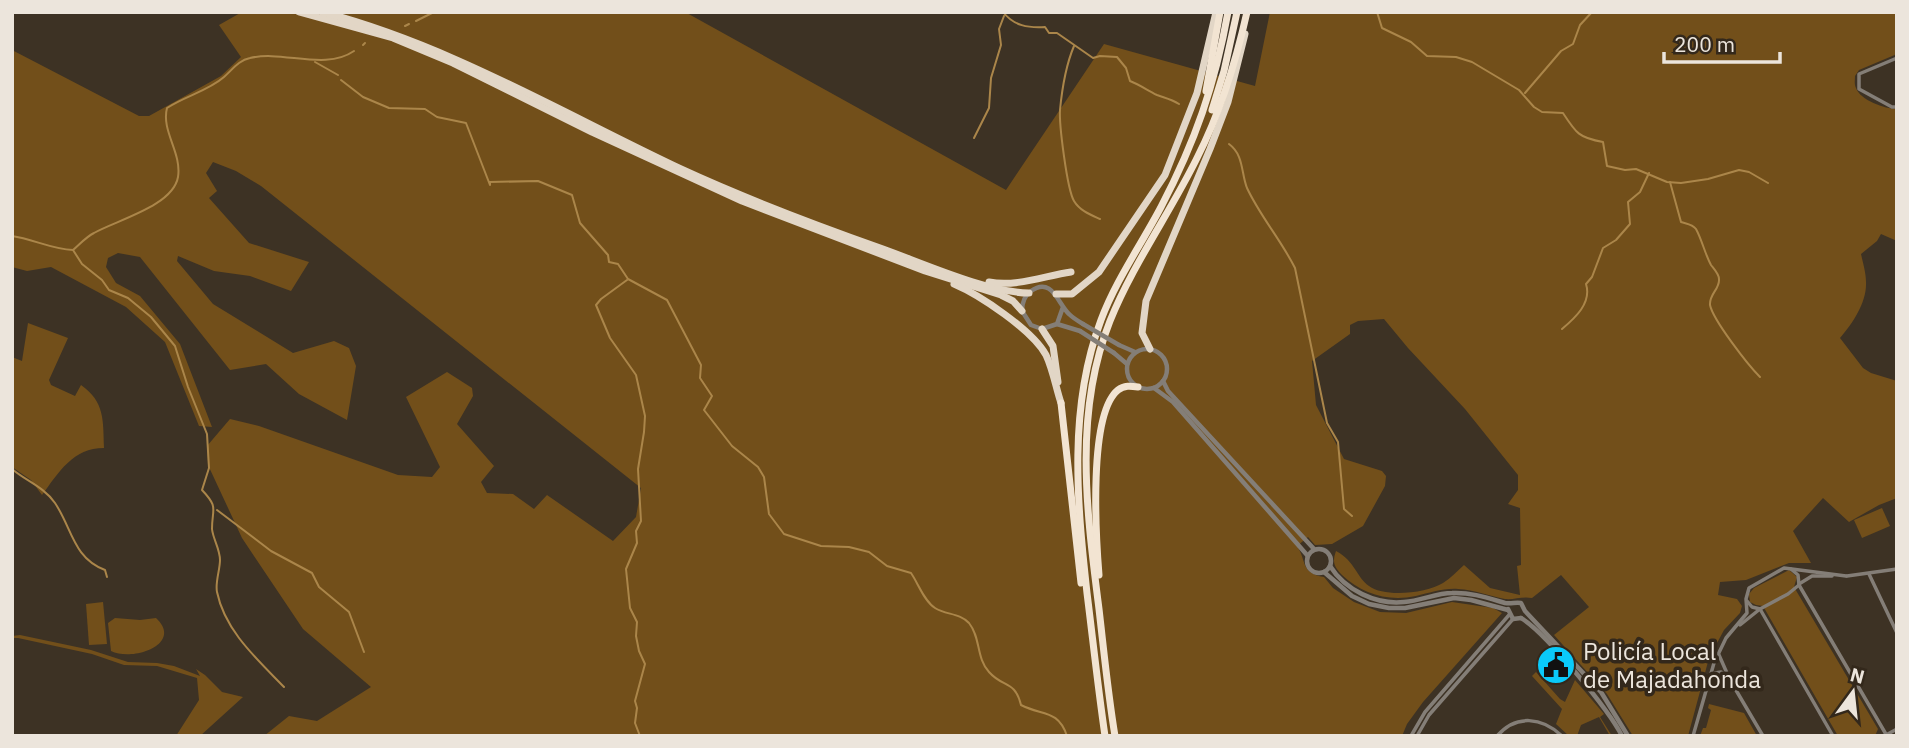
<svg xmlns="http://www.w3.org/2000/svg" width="1909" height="748" font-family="'IBM Plex Sans',sans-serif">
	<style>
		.green { fill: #724f1a }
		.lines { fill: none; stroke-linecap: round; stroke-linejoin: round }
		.stream { stroke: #ab864a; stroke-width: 2 }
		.minor { stroke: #847e77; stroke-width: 3.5 }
		.tertiary { stroke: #847e77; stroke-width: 4.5 }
		.trunk { stroke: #e2d6c6; stroke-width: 7 }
		.motorway { stroke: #f2e4d2; stroke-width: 7 }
		.tertiary-bridge { stroke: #847e77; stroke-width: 4.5 }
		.labels { text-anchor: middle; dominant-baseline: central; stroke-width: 7; stroke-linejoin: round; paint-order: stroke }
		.poi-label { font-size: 24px; fill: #ece5dc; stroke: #33281b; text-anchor: start }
	</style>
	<rect width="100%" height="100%" fill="#3d3224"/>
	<g class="green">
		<path d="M242,12H685L1006,190L1104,44L1255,86L1270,12H1724L1727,14L1730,12H1897V54L1859,70L1855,76C1855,80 1854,84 1856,88C1860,100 1885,109 1897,109V241L1881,234L1877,241L1861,254C1863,263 1866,273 1866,282C1867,302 1853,323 1840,338L1863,368L1871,373L1897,381V498L1879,505L1849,522L1823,498L1793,531L1811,563H1789L1746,580L1720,582L1718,595L1737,599L1742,606L1740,613L1724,630L1709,658L1688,736H1633L1607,694L1554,635L1589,607L1561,575L1532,598C1522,596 1514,600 1505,599C1489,596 1475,590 1458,589C1443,588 1430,593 1416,596C1388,602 1362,594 1342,575C1334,567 1332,562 1336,551C1356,562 1356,577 1369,586C1385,598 1427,593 1443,583C1451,578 1457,571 1464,565L1490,588L1520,595L1517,566L1521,565L1520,508L1508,504L1518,490V475L1465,409L1408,348L1384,319L1358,321L1350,325V334L1312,361L1316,405L1344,459L1382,471L1386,476L1385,486L1363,526L1332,544L1315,545L1308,537L1297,546C1307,561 1300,573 1324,577L1333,588L1354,602L1380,612L1406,613L1452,602L1493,608L1502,613L1423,702L1407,724L1402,736H264L289,716L317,721L371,687L303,629L242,538L208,465L207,446L230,419L259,426L398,475L432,477L440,467L406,397L447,372L472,388L473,396L457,424L494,466L481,482L487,493L513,494L534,509L547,495L613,541L636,517L641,488L261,186L236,171L213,162L206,173L217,191L209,198L249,243L309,262L291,291L250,276L214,271L178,256L177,261L213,304L293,353L334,341L349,348L356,366L347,420L299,394L266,364L230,370L140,257L118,253L108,258L106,267L116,283L140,296L180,344L212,427L199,426L165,342L126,307L51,267L27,271L12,267V50L139,116H149L221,76L241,57L219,25Z"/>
		<path d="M28,323L68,338L49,380L51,385L75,396L81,385C105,402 103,420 104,448C73,448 59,472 42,495L31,480L12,467V357L22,361Z"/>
		<path d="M1882,508L1890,526L1862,538L1854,520Z"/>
		<path d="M1789,570L1797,577L1794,587L1878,729L1875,736H1838L1763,606L1756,605L1750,602L1749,594L1754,588Z"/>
		<path d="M103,602L107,644L89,645L86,604Z"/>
		<path d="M115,618L140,620L156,618C184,644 133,662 111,651L108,623Z"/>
		<path d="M20,635L91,650L128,662L157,663L174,666L200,676L196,669L205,675L222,692L243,697L200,736H176L199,700L197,678L157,666L124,665L92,654L18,638H12V636Z"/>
		<path d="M1536,672L1560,699L1565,702L1575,680L1604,714L1600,717L1612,736H1610L1599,717L1581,725L1577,736H1569L1556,724L1562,709L1532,676Z"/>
		<path d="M1709,704L1744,713L1757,736H1700L1703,728H1706L1711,710L1708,708Z"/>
	</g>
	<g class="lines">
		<g class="stream">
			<path d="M1003,12C1014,26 1028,28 1045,27L1049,33H1057L1093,58L1100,56L1117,57L1126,68L1130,81C1140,85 1147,90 1157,95C1165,98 1171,99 1179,104"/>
			<path d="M1377,12L1382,28L1411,42L1427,56L1456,57L1472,62L1519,90L1534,107L1542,112L1563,113C1576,133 1579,138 1603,142L1607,166L1625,170L1636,169L1667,182L1681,183L1708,179L1739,170L1749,172L1768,183"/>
			<path d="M416,21L434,12"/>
			<path d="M405,26L409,24"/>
			<path d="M363,45L365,43"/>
			<path d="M1074,46C1066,65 1062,89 1060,110C1059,124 1067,189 1074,201C1080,211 1091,215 1100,219"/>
			<path d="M315,62L338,75"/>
			<path d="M341,80L363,97L389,108L425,109L437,117L466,123L490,185V182L538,181L572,195L580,223L608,255L609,262L618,264L628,279L667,300L701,365L700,378L712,396L704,410L732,446L758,467L764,477L769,514L784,534L821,546L849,547L869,552L887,566L911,573C918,583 924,601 935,608C946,615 960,613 969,623C981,638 976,658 989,672C1003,688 1015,680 1021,705C1042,716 1058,709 1067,736"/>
			<path d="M1525,93L1561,51L1573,44L1580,25L1592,12"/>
			<path d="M974,138L989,108L991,78L1001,45L999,29L1004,16"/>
			<path d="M1229,144C1244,155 1241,173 1247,188C1260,216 1281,240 1295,268L1327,423L1338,442L1344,509L1352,516"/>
			<path d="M1670,182L1681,222C1687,224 1692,224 1696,229C1702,240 1705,254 1711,265C1714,269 1719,274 1719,279C1720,289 1709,294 1710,305C1713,320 1748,365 1760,377"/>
			<path d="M12,236C33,239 51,249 73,250C80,244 86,237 94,233C117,220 173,206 178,177C182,153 161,131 167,108C185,96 208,91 224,77C232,70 239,60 250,58C283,50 325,71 354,51"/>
			<path d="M73,250L82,264L102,280L109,290L128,298L151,317L175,346L188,387L207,434L209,468L202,490C219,508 212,508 212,529C213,539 220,549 220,560C220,570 215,582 217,592C225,631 257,659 284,687"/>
			<path d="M627,280L601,299L596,305L610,338L636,375L645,416L644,432L638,469L641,521L636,531L637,543L626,569L630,608L637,622L636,636L639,651L645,664L635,701L637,708L635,723L640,736"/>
			<path d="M1562,329C1575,318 1592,303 1586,284L1592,277L1603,248L1616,240L1630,224L1628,202L1640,192L1649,173"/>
			<path d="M12,469C26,481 44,487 55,503C72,528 73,558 105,570L107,577"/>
			<path d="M217,510L271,551L312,573L319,587L349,612L364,652"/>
		</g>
		<g class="minor">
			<path d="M1897,58L1859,74V89L1892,107H1897"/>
			<path d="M1791,569L1798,575L1799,585"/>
			<path d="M1869,574L1897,633"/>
			<path d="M1847,576L1897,569"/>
			<path d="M1799,584L1812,576H1832"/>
			<path d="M1799,585L1887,736"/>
			<path d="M1747,601L1752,607L1760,609"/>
			<path d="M1760,609L1833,736"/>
			<path d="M1740,625L1760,609L1788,594L1799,585"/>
			<path d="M1719,655L1730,680L1763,736"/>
			<path d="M1709,679L1715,673L1721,672L1729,678"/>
			<path d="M1886,735L1897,729"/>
			<path d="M1411,736L1425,712L1509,615"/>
			<path d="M1417,736L1429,715L1513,619"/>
			<path d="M1497,736C1516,714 1542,717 1562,736"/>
			<path d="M1693,736L1714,663L1726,638L1747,613L1746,599L1749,588L1784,568L1846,576"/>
		</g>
		<g class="tertiary">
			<path d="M1063,307L1057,324L1042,329L1031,325L1022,311C1022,303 1024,296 1031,291C1052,276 1058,304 1069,314C1073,318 1078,321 1083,324"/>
			<path d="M1057,324L1080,331"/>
			<path d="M1119,345L1135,352"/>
			<circle cx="1147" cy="369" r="20"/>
			<path d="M1114,353L1127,364"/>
			<path d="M1163,381L1168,391L1314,549"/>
			<path d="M1154,388L1173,402L1307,555"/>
			<circle cx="1319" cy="561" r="12"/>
			<path d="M1330,566C1345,590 1376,605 1404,602C1421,601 1436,593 1452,593C1471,592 1488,598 1505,603C1512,604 1515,602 1521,603L1525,611L1601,692L1628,736"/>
			<path d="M1324,572L1352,596L1369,604L1389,608H1405L1454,598L1471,600L1508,610"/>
			<path d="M1508,609L1513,619L1521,618"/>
			<path d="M1521,618C1545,632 1609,710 1622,736"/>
		</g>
		<g class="trunk">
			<path d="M299,12L393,38L453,63L592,132L742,201L925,271L1001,295L1013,301L1022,311"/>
			<path d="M322,12C449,45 562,113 681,169C746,199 815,225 883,249C922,263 989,293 1029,293"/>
			<path d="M989,282C1017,287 1044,276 1071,272"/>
			<path d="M954,284C980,295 1032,330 1046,355C1053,370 1056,388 1061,403"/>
			<path d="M1056,294H1072L1099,272L1165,175L1197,93L1216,12"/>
			<path d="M1042,329L1053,346L1058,382"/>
			<path d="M1150,349L1142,333L1146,301L1210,149L1228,102L1245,34"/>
		</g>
		<g class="motorway">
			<path d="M1206,91L1220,12"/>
			<path d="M1212,110L1224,71L1237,12"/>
			<path d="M1061,403L1081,583"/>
			<path d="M1099,575C1096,538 1088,414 1118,390C1124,385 1131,386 1138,387"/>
			<path d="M1105,736C1098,688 1093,641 1087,593C1077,501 1068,408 1101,320C1116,280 1141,245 1161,207C1195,142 1215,85 1228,12"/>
			<path d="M1115,736C1108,694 1104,652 1099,609C1087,514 1073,414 1110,321C1133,264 1170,213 1197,158C1220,113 1236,61 1247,12"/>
		</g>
		<g class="tertiary-bridge">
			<path d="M1083,324L1119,345"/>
			<path d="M1080,331L1114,353"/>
		</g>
	</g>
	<defs>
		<symbol id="civic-disc" viewBox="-11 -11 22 22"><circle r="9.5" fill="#0acafa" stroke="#33281b"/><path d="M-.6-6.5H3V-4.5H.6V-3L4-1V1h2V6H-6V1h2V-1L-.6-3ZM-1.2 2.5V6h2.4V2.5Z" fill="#111"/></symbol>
	</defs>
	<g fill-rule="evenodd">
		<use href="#civic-disc" x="1534" y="643" width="44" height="44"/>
	</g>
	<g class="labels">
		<g class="poi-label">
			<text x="1583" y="651">Policía Local<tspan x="1583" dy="28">de Majadahonda</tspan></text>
		</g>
	</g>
	<rect width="1909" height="748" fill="none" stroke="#ece5dc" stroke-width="28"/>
	<g transform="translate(1853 692) rotate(15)" stroke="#33281b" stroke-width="5" paint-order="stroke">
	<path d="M0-5L12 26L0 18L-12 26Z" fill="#ece5dc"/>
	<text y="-10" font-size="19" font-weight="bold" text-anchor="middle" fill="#ece5dc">N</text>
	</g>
	<path d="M1664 52v10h116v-10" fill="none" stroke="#ece5dc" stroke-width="3.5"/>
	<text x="1674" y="52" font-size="21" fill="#ece5dc" stroke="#33281b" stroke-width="5" paint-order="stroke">200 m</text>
</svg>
